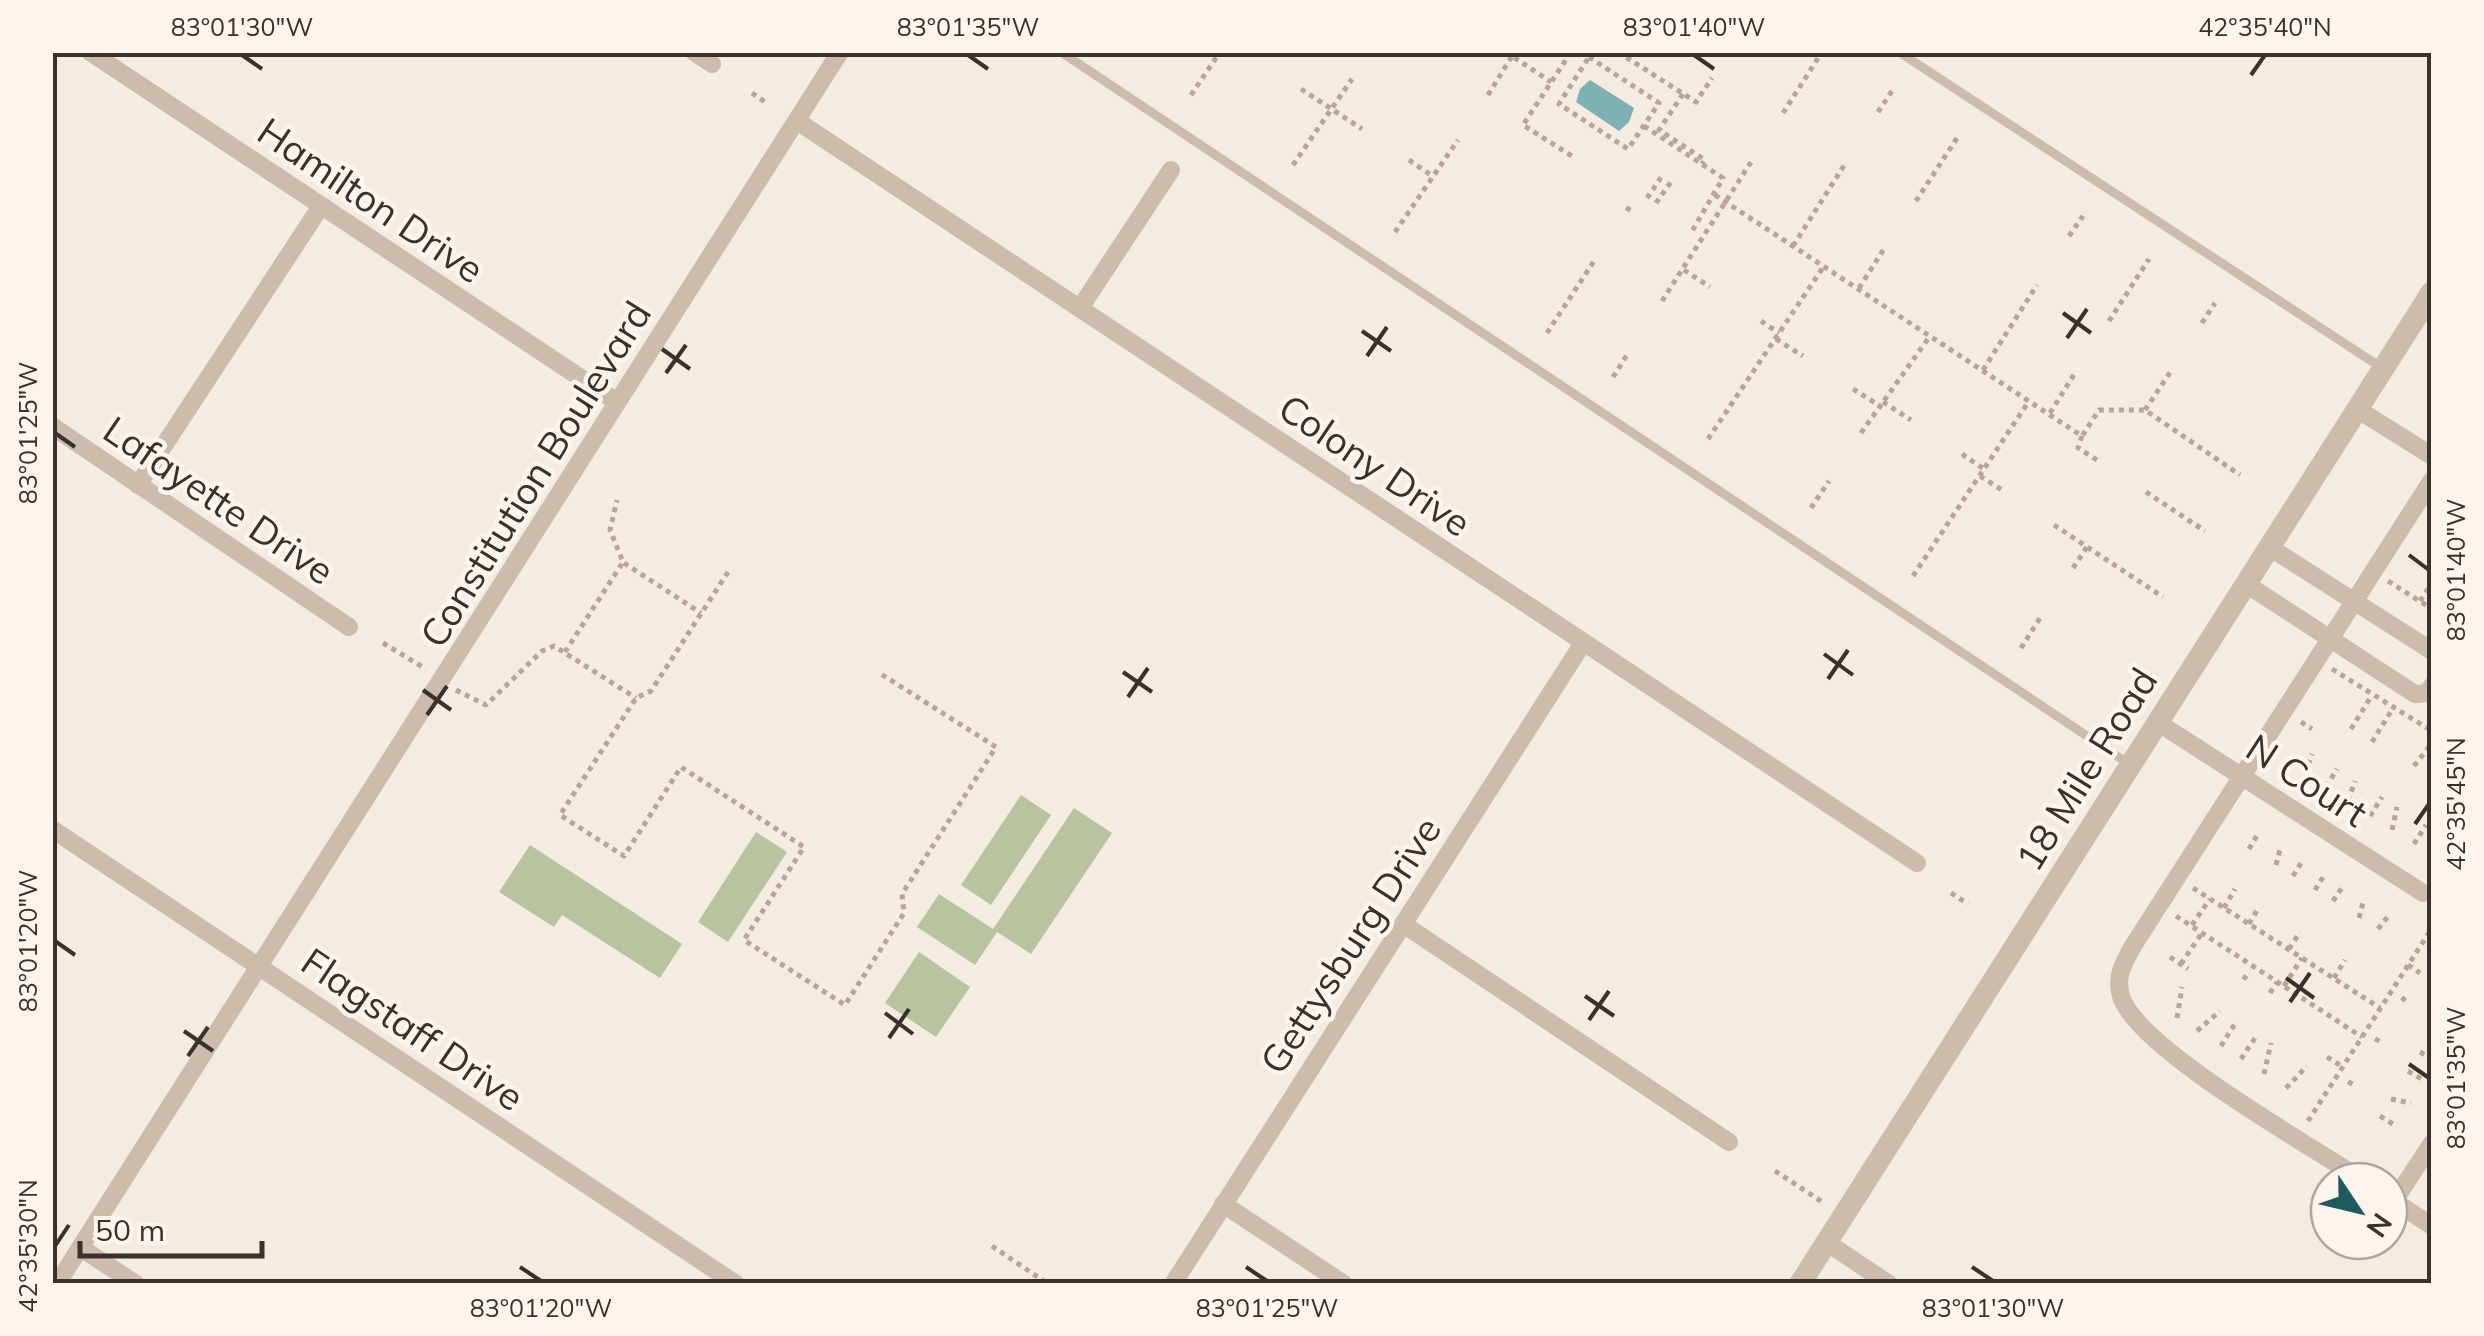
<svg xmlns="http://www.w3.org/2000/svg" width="2484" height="1336" font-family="Mulish,sans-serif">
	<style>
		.green { fill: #b8c4a0 }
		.water { fill: #7fb0b2 }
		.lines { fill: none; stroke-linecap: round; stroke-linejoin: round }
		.path { stroke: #b9a596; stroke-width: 5; stroke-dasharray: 5 5; stroke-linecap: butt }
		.service { stroke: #cdbbac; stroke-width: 9 }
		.minor { stroke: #cdbbac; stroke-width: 18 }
		.tertiary { stroke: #cdbbac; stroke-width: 22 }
		.ticks { fill: none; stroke: #3b302b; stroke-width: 4 }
		.labels { text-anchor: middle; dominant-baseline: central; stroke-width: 9; stroke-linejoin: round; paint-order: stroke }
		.street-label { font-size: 38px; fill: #3b302b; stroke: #fbf5ee }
		.neatline { fill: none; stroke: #3b302b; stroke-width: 4 }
		.ticks-label { font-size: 25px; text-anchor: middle; fill: #3b302b }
	</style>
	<rect width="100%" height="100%" fill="#f4ebe1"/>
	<g class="green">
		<path d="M1021,795L1051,815L991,905L961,885Z"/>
		<path d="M1074,808L1112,833L1031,954L997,932L975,965L917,927L939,894L993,929Z"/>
		<path d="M756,832L787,852L728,942L698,922Z"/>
		<path d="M530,845L682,944L660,978L562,915L554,927L499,892Z"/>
		<path d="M919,952L970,987L936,1037L885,1003Z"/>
	</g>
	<path class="water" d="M1590,80L1634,108L1629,122L1619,131L1576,102L1580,89Z"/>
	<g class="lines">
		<g class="path">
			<path d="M1247,52L1253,57"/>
			<path d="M1506,52L1551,82"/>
			<path d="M1571,52L1523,125L1572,156"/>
			<path d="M1618,52L1696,102L1712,78"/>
			<path d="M1589,57L1659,103L1628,149L1559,104Z"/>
			<path d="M1301,89L1362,129"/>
			<path d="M752,93L768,104"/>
			<path d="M1683,94L1659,130L1705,160L1702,164"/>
			<path d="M1191,95L1220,52"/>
			<path d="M1488,95L1512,56"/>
			<path d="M1878,112L1892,91"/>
			<path d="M1783,113L1822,52"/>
			<path d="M1644,126L1723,178L1691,233"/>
			<path d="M1409,160L1434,177"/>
			<path d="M1293,165L1352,79"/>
			<path d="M1715,195L2082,436L2099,410H2145L2240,475"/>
			<path d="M1647,198L1662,176"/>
			<path d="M1916,201L1959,135"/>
			<path d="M1656,203L1671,182"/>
			<path d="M1627,211L1632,203"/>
			<path d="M1395,232L1458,140"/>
			<path d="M2069,236L2083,216"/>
			<path d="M1793,246L1845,164"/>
			<path d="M1684,270L1710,287"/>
			<path d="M1859,288L1884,249"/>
			<path d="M1662,301L1751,162"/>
			<path d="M1761,321L1779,333"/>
			<path d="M2109,321L2149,259"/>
			<path d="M2202,323L2215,303"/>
			<path d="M1547,333L1596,258"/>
			<path d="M1776,339L1803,356"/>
			<path d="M1983,370L2037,285"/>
			<path d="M1613,377L1629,352"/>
			<path d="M1853,389L1880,406"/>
			<path d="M1883,402L1911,420"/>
			<path d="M2145,410L2171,371"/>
			<path d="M2050,413L2075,373"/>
			<path d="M1861,433L1930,336"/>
			<path d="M2082,436L2078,448L2097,460"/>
			<path d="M1708,439L1824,266"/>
			<path d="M1962,454L1984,469"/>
			<path d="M1980,476L2005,492"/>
			<path d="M2146,492L2205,531"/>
			<path d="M1811,508L1829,481"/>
			<path d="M2054,525L2163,597"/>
			<path d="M624,563L701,613"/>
			<path d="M2073,568L2087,547"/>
			<path d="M728,572L651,691L636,698L560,815L624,856L681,767L804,847L744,940L845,1005L904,913L902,894L996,747L881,674"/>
			<path d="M1913,576L2029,401"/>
			<path d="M2388,581L2432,609"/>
			<path d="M2420,601L2432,583"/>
			<path d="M383,643L426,669"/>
			<path d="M2021,648L2040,618"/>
			<path d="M565,652L623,562L610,530L617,500"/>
			<path d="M2332,669L2432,731"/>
			<path d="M456,690L486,705L542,651L554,646L636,698"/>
			<path d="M2301,722L2312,729"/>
			<path d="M2351,729L2372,695"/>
			<path d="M2372,742L2393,708"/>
			<path d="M2414,766L2432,743"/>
			<path d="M2305,774L2312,754"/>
			<path d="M2326,787L2337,769"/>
			<path d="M2348,801L2355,781"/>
			<path d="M2370,816L2382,797"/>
			<path d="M2392,830L2397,807"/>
			<path d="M2414,844L2426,825"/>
			<path d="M2249,849L2259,832"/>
			<path d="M2276,865L2281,846"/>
			<path d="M2293,876L2303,860"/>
			<path d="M2193,888L2380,1008"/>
			<path d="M2315,890L2325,874"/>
			<path d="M1951,893L1968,904"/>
			<path d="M2333,901L2343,886"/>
			<path d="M2224,908L2235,889"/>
			<path d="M2176,916L2362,1037"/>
			<path d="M2359,918L2364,899"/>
			<path d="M2249,924L2259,907"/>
			<path d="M2192,925L2210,899"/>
			<path d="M2378,929L2389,915"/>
			<path d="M2289,949L2300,932"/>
			<path d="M2170,957L2188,969"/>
			<path d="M2181,964L2202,933"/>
			<path d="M2408,965L2420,973"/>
			<path d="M2243,976L2248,980"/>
			<path d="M2334,978L2345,960"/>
			<path d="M2284,986L2302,958"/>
			<path d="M2270,993L2277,982"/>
			<path d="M2402,1001L2406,996"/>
			<path d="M2177,1018L2182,987"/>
			<path d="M2197,1031L2220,1011"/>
			<path d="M2376,1042L2380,1035"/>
			<path d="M2221,1046L2236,1022"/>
			<path d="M2420,1052L2432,1059"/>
			<path d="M2327,1057L2343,1067"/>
			<path d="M2241,1059L2257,1035"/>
			<path d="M2408,1071L2425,1081"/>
			<path d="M2264,1074L2271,1043"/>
			<path d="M2349,1085L2352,1080"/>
			<path d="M2286,1088L2307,1066"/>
			<path d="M2391,1099L2411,1103"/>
			<path d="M2380,1116L2396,1126"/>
			<path d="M2308,1121L2432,928"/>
			<path d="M1775,1171L1824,1203"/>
			<path d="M992,1246L1048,1284"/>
		</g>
		<g class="service">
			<path d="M1061,52L2129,764"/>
			<path d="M1899,52L2382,368"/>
		</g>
		<g class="minor">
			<path d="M90,52L617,402"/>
			<path d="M694,52L712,64"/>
			<path d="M797,121L1917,863"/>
			<path d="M1080,308L1171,170"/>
			<path d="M2357,409L2432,456"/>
			<path d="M52,426L349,627"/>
			<path d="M138,485L321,206"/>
			<path d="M2269,547L2432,651"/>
			<path d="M2246,584L2415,694L2427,693L2432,686"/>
			<path d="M2157,722L2423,893"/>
			<path d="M52,829L736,1284"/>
			<path d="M1403,924L1729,1142"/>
			<path d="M2364,1181C2313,1147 2136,1048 2121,996C2115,977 2124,962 2133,946L2432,480"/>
			<path d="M2389,1198L2432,1226"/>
			<path d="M2394,1201L2432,1143"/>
			<path d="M1223,1204L1344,1284"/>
			<path d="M1826,1242L1889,1284"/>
			<path d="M81,1248L136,1284"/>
			<path d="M57,1284L840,52"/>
			<path d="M1173,1284L1583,643"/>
		</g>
		<path class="tertiary" d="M1800,1284L2432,292"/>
	</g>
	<path class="ticks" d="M242,55L262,69M968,55L988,69M1694,55L1714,69M2251,75L2265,55M2063,313L2091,333M1362,331L1391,351M2067,338L2087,309M662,349L690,369M1367,356L1387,327M666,373L686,345M55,433L75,447M2409,555L2429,570M1824,654L1853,675M1123,672L1152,692M1828,679L1848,650M423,690L451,710M1128,697L1148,668M427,715L447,686M2415,824L2429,804M55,941L75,955M2286,978L2314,998M1585,996L1614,1016M2290,1002L2310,973M885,1013L913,1034M1589,1020L1609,991M184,1031L213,1051M889,1038L909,1009M188,1056L208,1027M2409,1064L2429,1078M55,1246L69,1225M520,1267L541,1281M1246,1267L1267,1281M1972,1267L1993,1281"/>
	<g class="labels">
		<g class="street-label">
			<text transform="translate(371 200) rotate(34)">Hamilton Drive</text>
			<text transform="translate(1375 465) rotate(34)">Colony Drive</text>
			<text transform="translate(535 474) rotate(-58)">Constitution Boulevard</text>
			<text transform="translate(219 500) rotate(34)">Lafayette Drive</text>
			<text transform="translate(2086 769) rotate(-58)">18 Mile Road</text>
			<text transform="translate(2307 780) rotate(33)">N Court</text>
			<text transform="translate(1350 945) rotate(-57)">Gettysburg Drive</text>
			<text transform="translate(413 1029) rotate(34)">Flagstaff Drive</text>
		</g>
	</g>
	<rect width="2484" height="1336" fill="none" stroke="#fbf5ee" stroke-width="110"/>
	<g transform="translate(2359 1211) rotate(125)"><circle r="48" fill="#fbf5ee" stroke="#aea6a0" stroke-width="2.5"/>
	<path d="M0-8L18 38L0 25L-18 38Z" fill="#1f5a5e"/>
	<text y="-15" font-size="28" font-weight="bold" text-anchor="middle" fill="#3b302b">N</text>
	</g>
	<path d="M80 1241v15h182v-15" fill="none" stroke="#3b302b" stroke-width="5"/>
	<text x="95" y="1241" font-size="30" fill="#3b302b" stroke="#fbf5ee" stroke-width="8" paint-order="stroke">50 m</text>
	<rect x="55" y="55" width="2374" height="1226" class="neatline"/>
	<g class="ticks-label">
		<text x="242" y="36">83°01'30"W</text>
		<text x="968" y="36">83°01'35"W</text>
		<text x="1694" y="36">83°01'40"W</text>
		<text x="2265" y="36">42°35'40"N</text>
		<text transform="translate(28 433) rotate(-90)" y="9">83°01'25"W</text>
		<text transform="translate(2456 570) rotate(-90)" y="9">83°01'40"W</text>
		<text transform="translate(2456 804) rotate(-90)" y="9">42°35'45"N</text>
		<text transform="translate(28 941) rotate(-90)" y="9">83°01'20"W</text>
		<text transform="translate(2456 1078) rotate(-90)" y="9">83°01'35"W</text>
		<text transform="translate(28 1246) rotate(-90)" y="9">42°35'30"N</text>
		<text x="541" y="1317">83°01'20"W</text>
		<text x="1267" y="1317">83°01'25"W</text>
		<text x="1993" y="1317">83°01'30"W</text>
	</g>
</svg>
